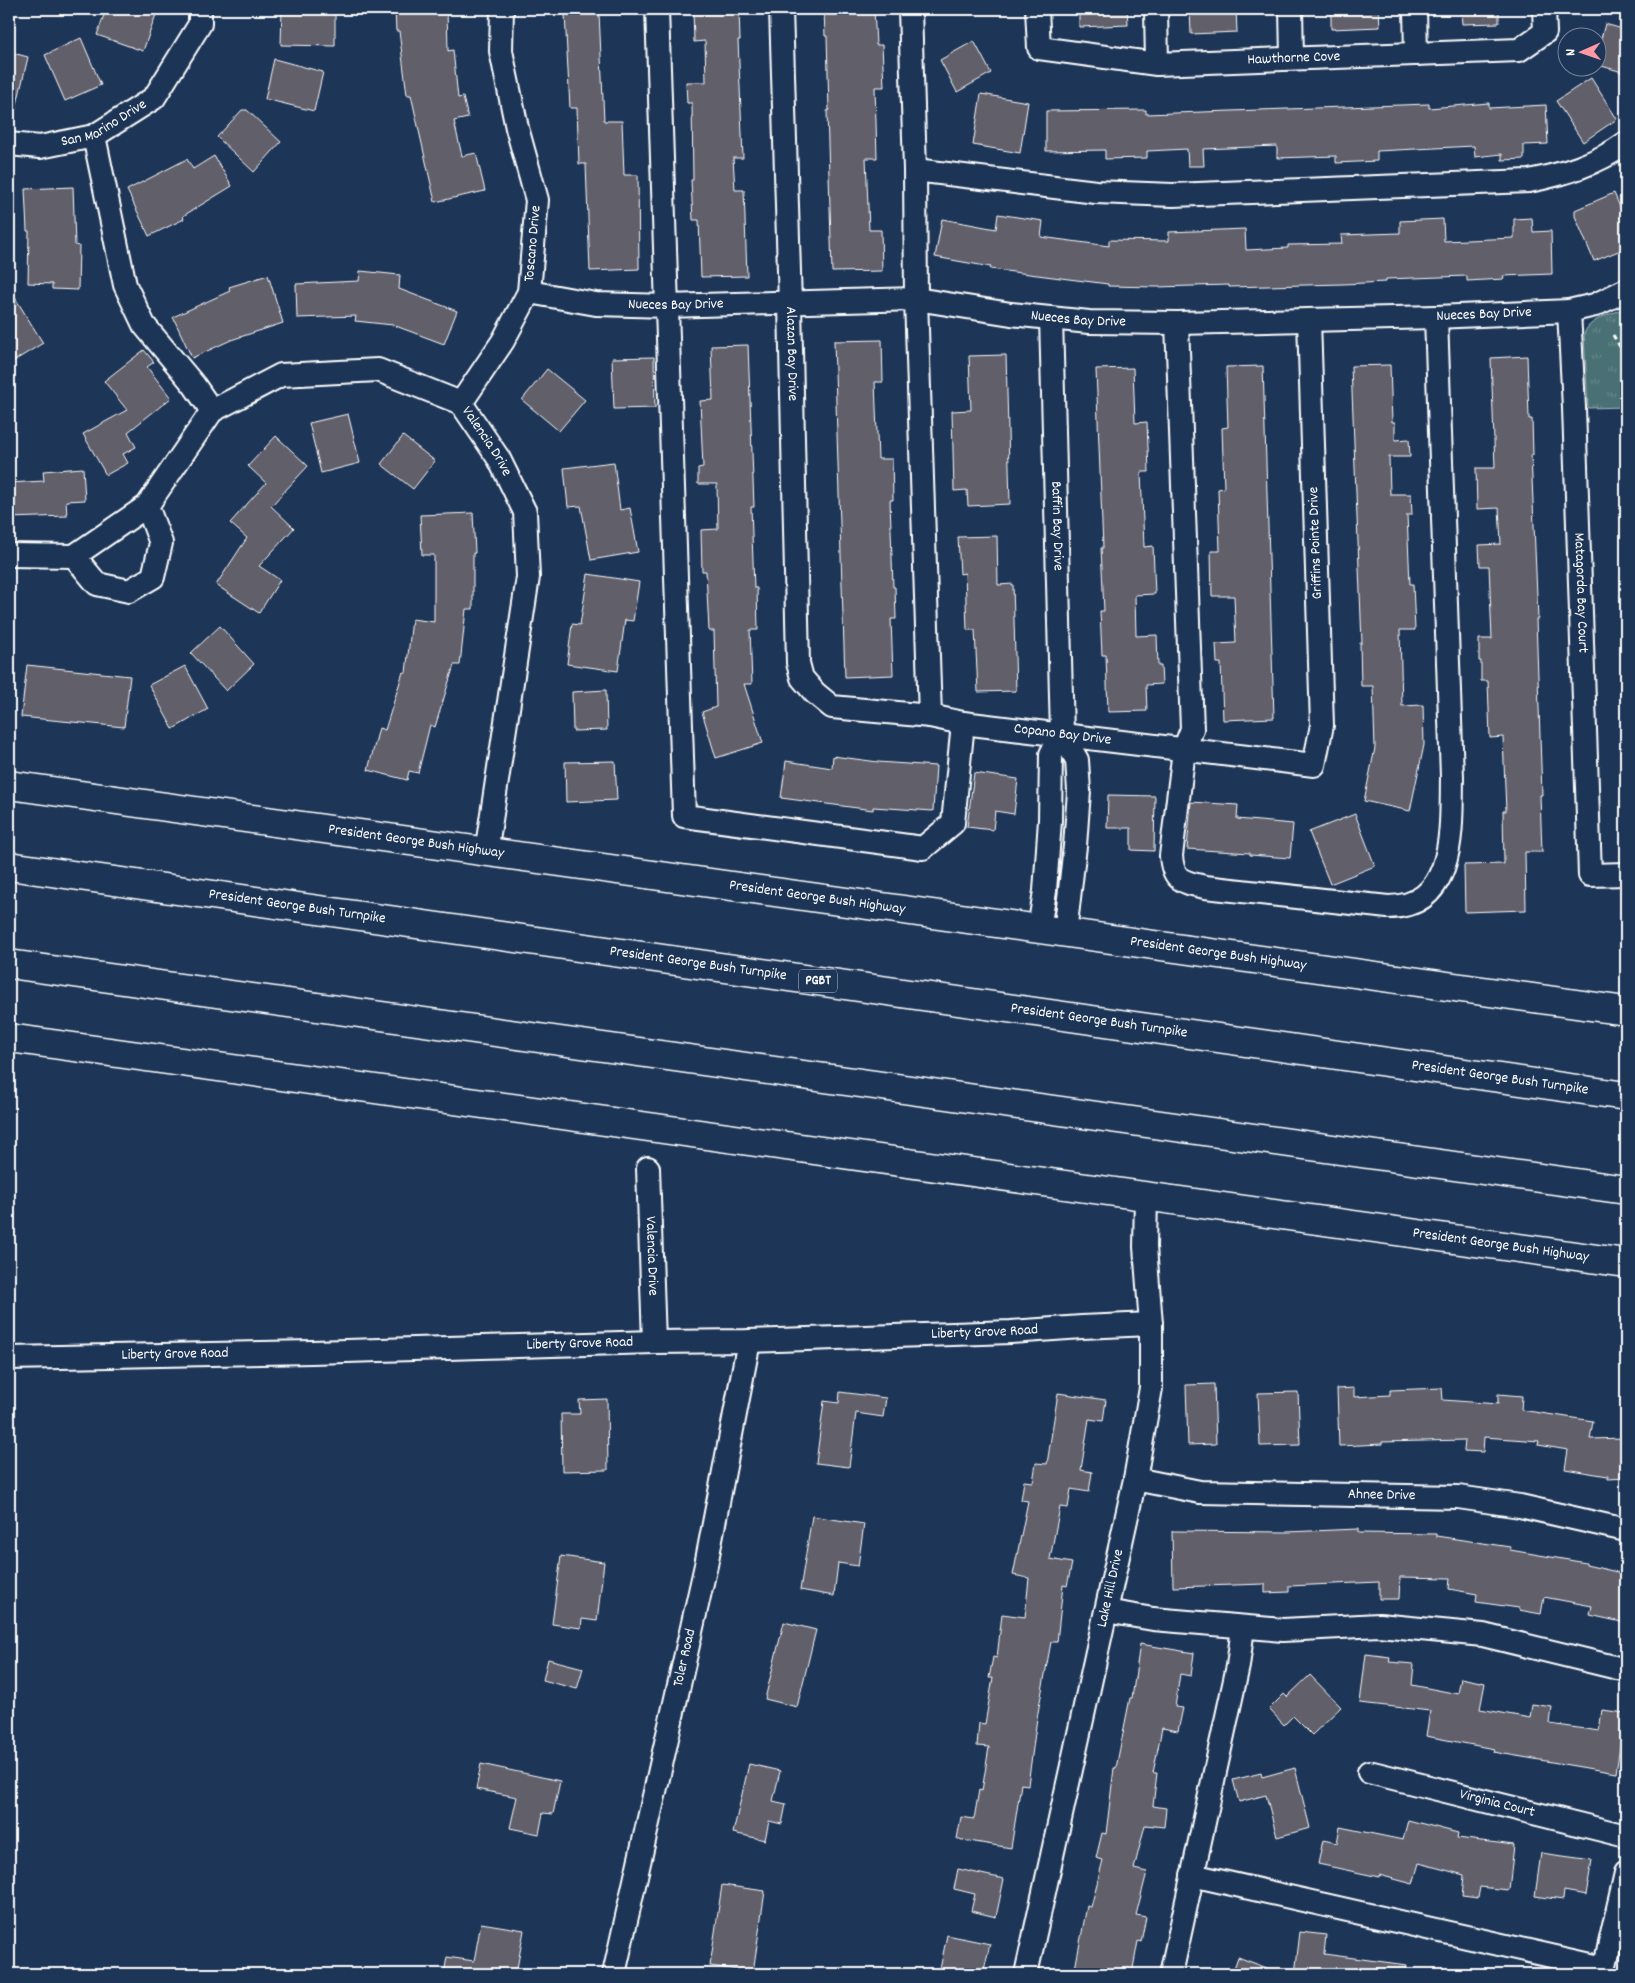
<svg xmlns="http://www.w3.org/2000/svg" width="1635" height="1983" font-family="Dekko,sans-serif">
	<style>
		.grass { fill: url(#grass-tufts); stroke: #a4b8ba }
		.building { fill: #615f6b; stroke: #fff }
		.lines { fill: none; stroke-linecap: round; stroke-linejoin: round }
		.minor-casing { stroke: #fff; stroke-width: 26 }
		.major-casing { stroke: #fff; stroke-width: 31 }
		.highway-casing { stroke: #fff; stroke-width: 31 }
		.path { stroke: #fff; stroke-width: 3; stroke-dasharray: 5 4; stroke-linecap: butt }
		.minor { stroke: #1d3557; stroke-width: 22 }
		.major { stroke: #1d3557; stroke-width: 28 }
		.highway { stroke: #1d3557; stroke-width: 28 }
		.labels { text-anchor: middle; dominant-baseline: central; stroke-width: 4.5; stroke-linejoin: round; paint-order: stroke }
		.shield { fill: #1d3557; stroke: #bbc2cd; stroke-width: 1 }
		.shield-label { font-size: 14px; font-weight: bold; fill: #fff }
		.street-label { font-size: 15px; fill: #fff; stroke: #1d3557 }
	</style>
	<defs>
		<pattern id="grass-tufts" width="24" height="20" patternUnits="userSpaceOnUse" patternTransform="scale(1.25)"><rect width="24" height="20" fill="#4a7174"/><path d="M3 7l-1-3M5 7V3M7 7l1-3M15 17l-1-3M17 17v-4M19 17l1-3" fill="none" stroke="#658689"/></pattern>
	</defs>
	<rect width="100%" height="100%" fill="#1d3557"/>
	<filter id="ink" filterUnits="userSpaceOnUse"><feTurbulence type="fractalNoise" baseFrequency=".02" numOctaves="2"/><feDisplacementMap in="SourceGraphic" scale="10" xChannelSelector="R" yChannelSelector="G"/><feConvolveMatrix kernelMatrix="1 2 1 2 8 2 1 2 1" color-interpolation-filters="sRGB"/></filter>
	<g filter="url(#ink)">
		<path class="grass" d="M1626,308V407L1588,408L1584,335C1587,319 1612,314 1626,308Z"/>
		<g class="building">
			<path d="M106,9H158L143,51L97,35Z"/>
			<path d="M282,9H335V46L281,45Z"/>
			<path d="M395,9H447L448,51L453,50L458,98L463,97L468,118L454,121L462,156L476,153L485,191L435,202L411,95H407L399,31H396Z"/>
			<path d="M693,9H739L740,40H738L743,158H733L735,190H744L747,276L701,277L699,220H693L691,180H693L692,103H687L686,82H706L705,41L694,42Z"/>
			<path d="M824,9H874L876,45H882L884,87H875L877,158H866L869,230H881L882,271L832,272L827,111L829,110L827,36H825Z"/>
			<path d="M1079,9H1127L1128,25L1079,27Z"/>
			<path d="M1190,9H1236L1237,32L1191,34Z"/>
			<path d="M1331,9H1379L1380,27L1331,29Z"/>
			<path d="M1461,9H1499V23L1462,24Z"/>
			<path d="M599,13L604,121H622L624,175H638L639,269L590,271L586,164H579L577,108H570L565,14Z"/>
			<path d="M1605,24L1626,30V73L1598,65V50Z"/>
			<path d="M81,38L101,85L65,101L45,55Z"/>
			<path d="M974,41L991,73L957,92L940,60Z"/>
			<path d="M9,52L28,57L15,113H9Z"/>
			<path d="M274,59L323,72L314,111L265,99Z"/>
			<path d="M1591,78L1617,119L1583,142L1556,101Z"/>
			<path d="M981,94L1028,102L1020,153L973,145Z"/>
			<path d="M1489,103V108L1546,105L1548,144L1524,145V159L1502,160V154L1475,157L1474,146L1377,151V161L1336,163V156L1277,158V146L1203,149L1204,166H1188L1187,149L1147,151V158L1105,159V150L1046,151V111L1146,110V114L1429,104V108Z"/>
			<path d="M242,110H247L281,142L254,172L217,137Z"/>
			<path d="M214,156L232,186L183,216L184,219L149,236L127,190L187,159L193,169Z"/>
			<path d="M73,187L75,245L79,246L78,290L52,289V284L28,283L29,231H27L25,189Z"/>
			<path d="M1614,193L1626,221V248L1594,261L1575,216V210Z"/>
			<path d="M998,214L1043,221L1041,237L1109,246V240L1169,241V232L1245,229L1246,250L1288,248V245L1342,244L1341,235L1400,233V221L1443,219L1444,241L1514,238V219L1532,218L1533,232L1551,231L1552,274L1503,276L1504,279L1467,281V276L1386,279V282L1343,284L1229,287V285L1156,287L1108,286V284L990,269L991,267L935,257L942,219L996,229Z"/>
			<path d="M360,271L400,275L399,289L457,311L444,344L393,325L355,321L356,316L297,318L296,284L359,281Z"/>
			<path d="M268,275L283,323L231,340L192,358L173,317L230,291L229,287Z"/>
			<path d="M9,288L43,343L9,364Z"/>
			<path d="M882,340L883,382H875L878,459H892L893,500H890L893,587H895L896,619H891L893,675L845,677L834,341Z"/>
			<path d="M748,345L754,507H751L754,588H757L758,630H750L752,684H744L763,743L716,758L702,712L716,707L714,631H709L706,571H702L701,530L718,529L717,484H698V468L703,467L700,401L713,400L711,346Z"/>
			<path d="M144,350L154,362L147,367L171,398L128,432L136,447L123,454L128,463L106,475L83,434L127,410L104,381Z"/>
			<path d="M1006,355L1010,504L968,506L967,490L954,491L952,411L971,410L969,356Z"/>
			<path d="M1527,356L1529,419H1532L1533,455H1531L1538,619H1536L1542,795H1540L1542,852H1525L1526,910L1465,912L1464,865L1504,864L1503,811H1506L1503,737L1490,738L1488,681H1481V661H1479V639H1492L1489,566H1480L1479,545L1501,544L1499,508L1477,509L1476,468H1495L1491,358Z"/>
			<path d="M654,357L655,408L614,409L612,358Z"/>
			<path d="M1390,365L1392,422H1395V440L1409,439L1410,457H1389L1390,494H1411L1412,515H1407L1410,584H1413L1415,630H1400L1402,706L1423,705L1424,745L1410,811L1364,801L1375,748L1373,686H1361L1360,643H1362L1351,366Z"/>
			<path d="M1263,366L1274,718L1223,720L1221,663H1217L1216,644L1236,643L1234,596H1212L1211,551H1220L1218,489L1224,488L1222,428L1228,427L1226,367Z"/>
			<path d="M1133,368L1135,423L1147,422L1149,472H1141L1144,547L1153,546L1155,594L1135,595L1136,636L1157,635L1158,666H1161L1162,684L1146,685L1147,711L1108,712L1106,655H1102L1100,611H1104L1101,548H1103L1096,369Z"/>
			<path d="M547,369L585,400L559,431L522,400Z"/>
			<path d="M348,414L360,463L321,473L309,423Z"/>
			<path d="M276,436L308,466L271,506L294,528L259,566L280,580L259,613L216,585L247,538L230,523L266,483L248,466Z"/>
			<path d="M403,436L435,461L413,489L381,464Z"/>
			<path d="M614,462L620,510L630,508L638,552L591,560L581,506L568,507L564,468Z"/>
			<path d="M83,468L85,500L66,501L67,516L9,518V483L44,481L43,471Z"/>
			<path d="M473,513L475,553H473V609H466L460,665H454L435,727L430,725L418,773L409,771L407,780L368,770L379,728L385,730L403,672L406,673L412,619L434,622V555H422L420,515Z"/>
			<path d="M997,536L998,585L1013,584L1016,691L978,692L975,630H967L965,573L960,574L958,537Z"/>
			<path d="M588,574L639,582L633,621L625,620L618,671L567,664L572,624L580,625Z"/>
			<path d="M220,626L254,664L226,691L191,653Z"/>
			<path d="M27,665L130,676L124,727L21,717Z"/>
			<path d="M185,666L208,709L173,729L149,685Z"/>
			<path d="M606,690L607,730L573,731L572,692Z"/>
			<path d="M833,756L878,762L936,766L933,811L873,807V810L781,798L786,761L832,768Z"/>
			<path d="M615,761L617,800L566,802L565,762Z"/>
			<path d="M974,773L1018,779L1014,814L995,811L993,830L967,827Z"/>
			<path d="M1108,795L1155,796L1154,851L1131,850V828H1107Z"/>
			<path d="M1191,802L1238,805L1237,819L1293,824L1290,858L1250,855V853L1187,849Z"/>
			<path d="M1355,814L1375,866L1330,884L1309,832Z"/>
			<path d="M1214,1384L1216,1444L1188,1445L1186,1385Z"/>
			<path d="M1354,1388V1397L1390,1395V1390L1442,1388L1443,1400L1498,1404V1394L1522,1396L1521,1410L1593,1421L1590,1439L1626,1438V1478L1608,1479V1476L1565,1469L1568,1450L1538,1445L1539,1441L1484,1437L1483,1452L1464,1451L1465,1440L1382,1442V1444L1339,1446L1337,1389Z"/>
			<path d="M840,1392L886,1398L883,1417L856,1413L849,1467L816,1463L824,1401L839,1403Z"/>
			<path d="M1298,1392L1300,1445L1260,1446L1258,1393Z"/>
			<path d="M1058,1393L1106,1400L1103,1421L1089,1419L1081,1470L1092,1472L1089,1492L1071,1489L1068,1508L1060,1507L1050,1559L1072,1563L1067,1586L1063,1585L1057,1642H1051L1037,1718L1028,1785L1021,1784L1011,1848L957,1839L961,1817L974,1819L979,1790L982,1791L989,1747L977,1746L979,1723L985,1724L993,1678H989L993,1657L997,1658L1002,1614L1025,1617L1029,1578L1013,1575L1028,1501L1021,1500L1024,1481L1033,1482L1036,1463L1047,1464Z"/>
			<path d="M607,1399L608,1470L562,1471L561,1414H580L579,1400Z"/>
			<path d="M812,1516L864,1524L858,1566L838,1563L834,1596L800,1590Z"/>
			<path d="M1358,1529V1533L1436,1534V1536L1510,1547V1550L1586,1563V1565L1626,1574V1623L1590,1615L1592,1606L1544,1597L1541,1614L1519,1610V1608L1476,1602L1477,1594L1449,1589L1450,1578L1400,1577L1399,1599H1379V1582L1289,1586V1592L1265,1593V1584L1173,1587L1172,1531L1287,1532Z"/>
			<path d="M561,1556L604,1562L597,1621L582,1619L581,1628L552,1624Z"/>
			<path d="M784,1622L816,1630L797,1707L765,1699Z"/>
			<path d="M1140,1644L1194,1653L1191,1676L1180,1674L1175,1707L1183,1708L1178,1731L1162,1728L1153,1773H1157L1153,1806L1166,1808L1164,1827L1145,1825L1134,1869L1147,1872L1136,1915L1146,1917L1141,1942L1138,1941L1132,1974H1074L1087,1906L1091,1907L1103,1860L1096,1858L1102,1833L1106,1834L1114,1768H1116L1130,1698H1132Z"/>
			<path d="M1366,1654L1390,1657L1389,1662L1414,1664L1412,1685L1458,1694L1461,1678L1485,1683L1480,1709L1530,1718L1532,1704L1552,1707L1550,1724L1599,1731L1602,1710L1625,1713L1616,1773L1493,1752L1494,1749L1426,1736L1430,1711L1360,1703Z"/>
			<path d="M548,1659L583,1668L577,1689L543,1680Z"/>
			<path d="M1310,1675L1341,1707L1312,1735L1293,1716L1284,1725L1269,1709L1284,1694L1287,1697Z"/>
			<path d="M481,1764L560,1781L553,1814L543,1813L539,1834L510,1828L517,1797L476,1789Z"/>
			<path d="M749,1764L780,1771L773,1801L786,1804L782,1824L769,1821L765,1840L733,1833Z"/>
			<path d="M1295,1768L1310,1828L1277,1837L1266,1795L1239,1802L1233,1780L1261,1773L1262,1777Z"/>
			<path d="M1408,1820L1458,1833L1457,1838L1514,1845L1509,1890L1480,1887L1478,1898L1462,1896L1464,1875L1419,1863L1413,1884L1379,1875V1877L1318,1864L1323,1840L1337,1843L1340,1827L1403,1840Z"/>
			<path d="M1541,1853L1592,1860L1586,1895L1564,1891L1563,1900L1535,1896Z"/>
			<path d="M958,1869L1004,1879L996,1917L971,1911L975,1894L954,1889Z"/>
			<path d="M722,1885L765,1891L753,1972L710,1966Z"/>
			<path d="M481,1923L524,1930L516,1974H444L447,1957L474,1961Z"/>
			<path d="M1300,1932L1326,1935L1324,1954L1407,1965L1406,1974H1295Z"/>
			<path d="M947,1935L990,1944L983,1974H939Z"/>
			<path d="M1238,1957L1280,1973V1974H1232Z"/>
		</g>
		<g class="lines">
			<defs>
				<g id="minor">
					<path d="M657,9L684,816L923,848L953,823L963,723"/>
					<path id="s1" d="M781,9L790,304L798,663L802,678L815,693L832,707L930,716L963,723L1314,765L1322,725L1309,320"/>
					<path d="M910,9L915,170L916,299L930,716"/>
					<path id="s2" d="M1037,9L1039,48L1157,64L1519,50L1545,32L1544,9"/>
					<path d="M1156,9L1157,64"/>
					<path d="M1291,9L1292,57"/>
					<path d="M1415,9L1416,54"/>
					<path d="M94,136L125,285L144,325L194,385L212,411"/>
					<path id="s3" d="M9,144L40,147L94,136L154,98L200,24V9"/>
					<path d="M915,170L1096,192L1173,195L1529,181C1564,174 1597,164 1626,143"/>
					<path id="s4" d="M529,292L596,304L667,306L916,299L1011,314L1089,322L1177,323L1436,317L1569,311L1595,305L1626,290"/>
					<path id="s5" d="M1569,311L1574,408L1590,875L1626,874"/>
					<path id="s6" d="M1051,318L1062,734L1077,760L1079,791L1075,846L1065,933"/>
					<path d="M1177,323L1192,729L1184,750L1171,856C1173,881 1183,882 1205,887L1388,907C1457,907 1451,826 1452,777L1436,317"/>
					<path id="s7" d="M461,403L503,341L529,292L537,200L517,128L501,51L502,9"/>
					<path id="s8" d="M9,555L74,556L147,506L212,411L281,375L378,370L461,403L499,459L525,512L528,577L486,853"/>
					<path d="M74,556L97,584L129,591L153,577L161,543L147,506"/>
					<path d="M1039,929L1045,891L1050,820L1051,754L1062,734"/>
					<path id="s9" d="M648,1168L654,1342"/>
					<path id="s10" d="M9,1358L312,1352L654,1342L749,1341L1011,1332L1082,1327L1151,1324"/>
					<path id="s11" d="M1135,1479L1200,1492L1458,1497L1520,1506L1626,1530"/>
					<path d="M1106,1611L1153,1619L1283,1630L1379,1625L1483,1635L1626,1670"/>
					<path id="s12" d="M1369,1772L1626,1836"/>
					<path d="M1192,1875L1604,1968"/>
					<path id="s13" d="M614,1974L706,1565L749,1341"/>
					<path id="s14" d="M1026,1974L1135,1479L1151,1388V1324L1145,1247L1146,1196"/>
					<path d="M1171,1974L1238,1666L1243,1627"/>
					<path d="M1603,1974L1626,1873"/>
				</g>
				<g id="major">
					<path id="s15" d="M9,785L1626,1011"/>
					<path id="s16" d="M9,1038L1626,1263"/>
				</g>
				<g id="highway">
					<path id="s17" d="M9,866L1626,1096"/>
					<path d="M9,964L1626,1190"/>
				</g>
			</defs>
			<use href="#minor" class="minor-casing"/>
			<use href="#major" class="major-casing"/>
			<use href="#highway" class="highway-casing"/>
			<path class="path" d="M1613,335L1626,357"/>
			<use href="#minor" class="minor"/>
			<use href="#major" class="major"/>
			<use href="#highway" class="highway"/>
		</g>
	</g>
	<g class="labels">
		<rect class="shield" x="799" y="969.5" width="38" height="23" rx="4"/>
		<g class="shield-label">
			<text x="818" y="981">PGBT</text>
		</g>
		<g class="street-label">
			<text stroke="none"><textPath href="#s2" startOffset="295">Hawthorne Cove</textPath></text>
			<text stroke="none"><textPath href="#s3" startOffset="100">San Marino Drive</textPath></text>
			<text stroke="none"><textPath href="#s7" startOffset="179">Toscano Drive</textPath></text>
			<text stroke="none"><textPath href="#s4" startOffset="148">Nueces Bay Drive</textPath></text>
			<text stroke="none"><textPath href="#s4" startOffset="958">Nueces Bay Drive</textPath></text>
			<text stroke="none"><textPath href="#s4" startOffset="552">Nueces Bay Drive</textPath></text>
			<text stroke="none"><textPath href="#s1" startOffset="345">Alazan Bay Drive</textPath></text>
			<text stroke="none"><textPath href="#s8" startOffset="579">Valencia Drive</textPath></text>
			<text stroke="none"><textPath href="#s6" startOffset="208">Baffin Bay Drive</textPath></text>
			<text transform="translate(1316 543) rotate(-92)">Griffins Pointe Drive</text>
			<text stroke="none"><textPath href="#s5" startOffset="282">Matagorda Bay Court</textPath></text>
			<text stroke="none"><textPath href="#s1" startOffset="944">Copano Bay Drive</textPath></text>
			<text stroke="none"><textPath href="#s15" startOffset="411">President George Bush Highway</textPath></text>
			<text stroke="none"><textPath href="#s15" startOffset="816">President George Bush Highway</textPath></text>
			<text stroke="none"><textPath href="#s17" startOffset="291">President George Bush Turnpike</textPath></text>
			<text stroke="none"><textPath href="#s15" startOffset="1221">President George Bush Highway</textPath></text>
			<text stroke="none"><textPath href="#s17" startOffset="696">President George Bush Turnpike</textPath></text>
			<text stroke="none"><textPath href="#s17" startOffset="1101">President George Bush Turnpike</textPath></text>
			<text stroke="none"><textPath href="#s17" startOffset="1506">President George Bush Turnpike</textPath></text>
			<text stroke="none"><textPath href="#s16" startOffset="1506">President George Bush Highway</textPath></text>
			<text stroke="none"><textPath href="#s9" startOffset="88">Valencia Drive</textPath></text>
			<text stroke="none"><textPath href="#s10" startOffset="976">Liberty Grove Road</textPath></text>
			<text stroke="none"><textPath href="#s10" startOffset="571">Liberty Grove Road</textPath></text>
			<text stroke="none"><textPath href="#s10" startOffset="166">Liberty Grove Road</textPath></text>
			<text stroke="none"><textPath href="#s11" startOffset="248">Ahnee Drive</textPath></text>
			<text stroke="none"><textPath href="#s14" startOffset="395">Lake Hill Drive</textPath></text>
			<text stroke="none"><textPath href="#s13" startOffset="324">Toler Road</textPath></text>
			<text stroke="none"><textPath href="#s12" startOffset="132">Virginia Court</textPath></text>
		</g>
	</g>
	<rect width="1635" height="1983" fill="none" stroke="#1d3557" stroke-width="30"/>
	<rect x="15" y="15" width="1605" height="1953" fill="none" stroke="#fff" stroke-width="2" filter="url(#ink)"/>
	<g transform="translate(1582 52) rotate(268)"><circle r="24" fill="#1d3557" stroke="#77869a"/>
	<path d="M0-4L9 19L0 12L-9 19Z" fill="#ff9aa2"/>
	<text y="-8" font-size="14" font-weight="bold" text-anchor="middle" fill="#ffffff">N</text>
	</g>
</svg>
